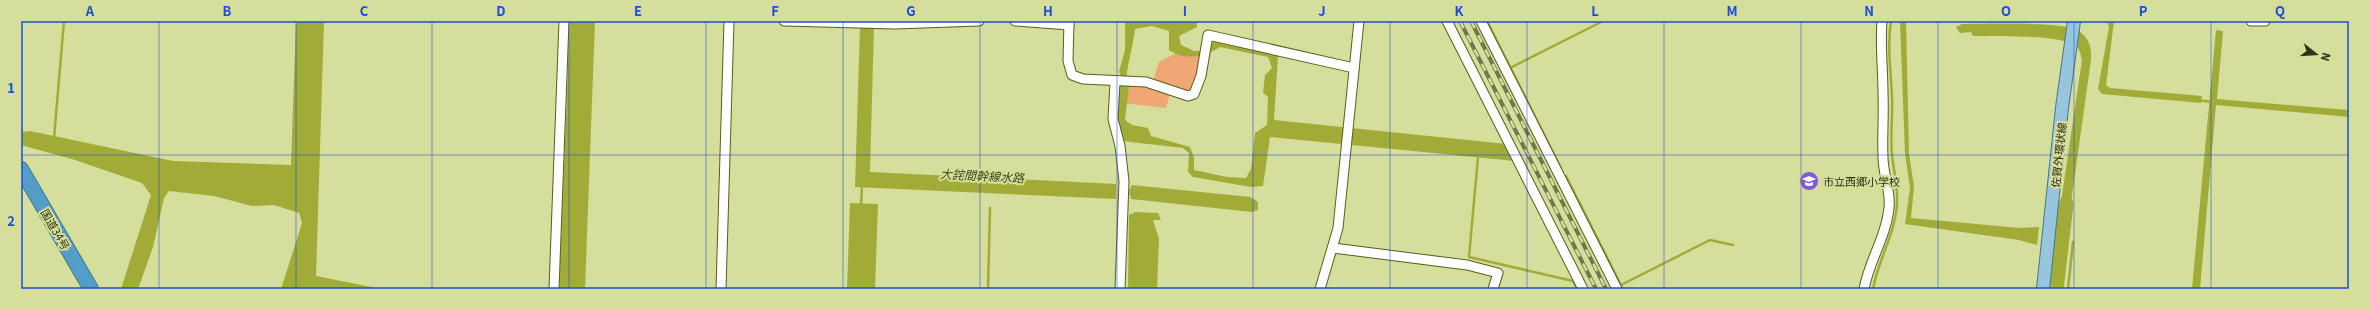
<svg xmlns="http://www.w3.org/2000/svg" width="2370" height="310" font-family="Georgia,'Noto Sans JP',serif">
	<style>
		.green { fill: #efa776 }
		.water { fill: #a1ac38; fill-rule: evenodd }
		.lines { fill: none; stroke-linecap: round; stroke-linejoin: round }
		.stream { stroke: #a1ac38; stroke-width: 2.5 }
		.river { stroke: #a1ac38; stroke-width: 15 }
		.minor-casing { stroke: #575d1c; stroke-width: 11 }
		.major-casing { stroke: #46788a; stroke-width: 14 }
		.highway-casing { stroke: #46788a; stroke-width: 16 }
		.minor { stroke: #fff; stroke-width: 9 }
		.major { stroke: #97c5de; stroke-width: 12 }
		.highway { stroke: #529ec8; stroke-width: 14 }
		.rail-casing { stroke: #71764b; stroke-width: 4 }
		.rail { stroke: #d5de9b; stroke-width: 2.5; stroke-dasharray: 8; stroke-linecap: butt }
		.grid { fill: none; stroke: #1d4ed8; stroke-width: 1; stroke-opacity: 0.55 }
		.labels { text-anchor: middle; dominant-baseline: central; stroke-width: 4; stroke-linejoin: round; paint-order: stroke }
		.street-label { font-size: 11px; fill: #2f3217; stroke: #d5de9b }
		.poi-label { font-size: 11px; fill: #2f3217; stroke: #d5de9b; text-anchor: start }
		.water-label { font-size: 12px; font-style: italic; fill: #404516; stroke: #d5de9b }
		.neatline { fill: none; stroke: #1d4ed8; stroke-width: 1.5 }
		.grid-label { font-size: 13px; text-anchor: middle; font-weight: bold; fill: #1d4ed8 }
	</style>
	<rect width="100%" height="100%" fill="#d5de9b"/>
	<path class="green" d="M1178,52L1208,55L1196,100L1170,94L1166,108L1121,103L1124,75L1153,81L1159,62Z"/>
	<g class="water">
		<path d="M296,21H324L316,276L382,289H281L302,223L299,213L274,205L252,206L214,196L169,191L164,198L153,247L138,289H121L151,195L142,183L75,160L21,145V132L30,131L173,161L291,165Z"/>
		<path d="M570,21H595L585,289H559Z"/>
		<path d="M1118,21H1197V27L1179,36L1181,45L1194,51H1207L1210,44L1215,41L1278,56L1274,120L1506,144L1515,161L1270,137L1263,186L1251,187L1193,177L1188,172L1189,153L1183,148L1122,141L1116,117L1118,89L1122,78L1119,72L1125,50V22ZM1152,26L1169,31V50C1184,61 1205,57 1220,47L1268,57L1272,68L1265,75L1263,93L1268,97L1267,125L1255,133L1251,169L1246,178L1227,177L1194,170V158L1190,147L1151,136L1148,128L1132,125L1125,120L1129,85L1126,82C1127,65 1133,47 1135,29Z"/>
		<path d="M1900,21H1906L1909,153L1914,187L1911,218L2020,228L2039,227L2037,245L2019,240L1905,224L1910,188L1905,153Z"/>
		<path d="M2107,21H2114L2106,85L2110,88L2202,96L2201,103L2102,94L2098,89L2109,27Z"/>
		<path d="M1962,24C1982,24 2067,21 2079,31C2089,38 2092,48 2091,60L2068,224L2058,222L2082,60C2080,53 2080,48 2073,44C2053,34 1997,37 1973,36L1971,32L1960,33L1956,27Z"/>
		<path d="M860,27H874L870,172L1116,184V199L855,187Z"/>
		<path d="M2216,30L2223,31L2217,99L2349,110V117L2216,105L2200,289H2192Z"/>
		<path d="M1132,185L1250,197L1258,202V210L1252,212L1131,199L1129,191Z"/>
		<path d="M850,203L878,204L875,289H847Z"/>
		<path d="M1135,212L1158,213L1161,220H1153L1159,239L1157,289H1128L1129,215Z"/>
		<path d="M2057,231L2068,232L2061,289H2050Z"/>
	</g>
	<g class="lines">
		<g class="stream">
			<path d="M1487,21L1561,168"/>
			<path d="M1510,68L1603,21"/>
			<path d="M2198,100L2211,102"/>
			<path d="M54,138L64,21"/>
			<path d="M1478,157L1469,257L1573,281L1577,289"/>
			<path d="M1566,176L1623,289"/>
			<path d="M861,206L862,185"/>
			<path d="M1621,285L1710,240L1733,245"/>
			<path d="M988,289L990,208"/>
			<path d="M1873,289C1878,260 1895,234 1897,204C1898,186 1894,173 1892,155C1890,137 1893,116 1892,97C1891,72 1887,46 1891,21"/>
			<path d="M2068,289L2073,242"/>
		</g>
		<path class="river" d="M2056,289L2066,204"/>
		<defs>
			<g id="minor">
				<path d="M784,21L895,24L979,21"/>
				<path d="M1015,21L1069,25"/>
				<path d="M1069,21L1068,61L1072,75L1083,79L1146,82L1188,96L1194,94L1201,76L1208,35L1354,68"/>
				<path d="M1447,21L1583,289"/>
				<path d="M1481,21L1617,289"/>
				<path d="M2251,21H2265"/>
				<path d="M1115,82L1113,119L1120,146L1124,181L1120,289"/>
				<path d="M1333,248L1467,265L1498,273L1493,289"/>
				<path d="M554,289L564,21"/>
				<path d="M721,289L729,21"/>
				<path d="M1320,289L1338,228L1359,21"/>
				<path d="M1864,289C1869,261 1886,237 1889,208C1891,191 1883,175 1883,157C1882,136 1884,115 1883,94C1883,69 1880,45 1882,21"/>
			</g>
			<path id="major" d="M2043,289L2062,108L2074,21"/>
			<path id="highway" d="M21,169L91,289"/>
		</defs>
		<use href="#minor" class="minor-casing"/>
		<use href="#major" class="major-casing"/>
		<use href="#highway" class="highway-casing"/>
		<use href="#minor" class="minor"/>
		<use href="#major" class="major"/>
		<use href="#highway" class="highway"/>
		<defs>
			<g id="rail">
				<path d="M1460,21L1596,289"/>
				<path d="M1471,21L1606,289"/>
			</g>
		</defs>
		<use href="#rail" class="rail-casing"/>
		<use href="#rail" class="rail"/>
	</g>
	<path class="grid" d="M159,21V289M296,21V289M432,21V289M569,21V289M706,21V289M843,21V289M980,21V289M1117,21V289M1253,21V289M1390,21V289M1527,21V289M1664,21V289M1801,21V289M1938,21V289M2074,21V289M2211,21V289M21,155H2349"/>
	<defs>
		<symbol id="school-disc" viewBox="-11 -11 22 22"><circle r="9.5" fill="#815bd5" stroke="#d5de9b"/><path d="M0-5L7-2L0 1L-7-2ZM-4 1L0 2.5L4 1V4Q0 6-4 4Z" fill="#fff"/></symbol>
	</defs>
	<g fill-rule="evenodd">
		<use href="#school-disc" x="1798" y="170" width="22" height="22"/>
	</g>
	<g class="labels">
		<g class="street-label">
			<text transform="translate(2058 155) rotate(-84)">佐賀外環状線</text>
			<text transform="translate(56 229) rotate(60)">国道34号</text>
		</g>
		<g class="poi-label">
			<text x="1823" y="181">市立西郷小学校</text>
		</g>
		<g class="water-label">
			<text transform="translate(982 175) rotate(3)">大詫間幹線水路</text>
		</g>
	</g>
	<rect width="2370" height="310" fill="none" stroke="#d5de9b" stroke-width="44"/>
	<g transform="translate(2316 54) rotate(107)" stroke="#d5de9b" stroke-width="3" paint-order="stroke">
	<path d="M0-3L7 15L0 10L-7 15Z" fill="#2f3217"/>
	<text y="-6" font-size="11" font-weight="bold" text-anchor="middle" fill="#2f3217">N</text>
	</g>
	<rect x="22" y="22" width="2326" height="266" class="neatline"/>
	<g class="grid-label">
		<text x="90" y="16">A</text>
		<text x="227" y="16">B</text>
		<text x="364" y="16">C</text>
		<text x="501" y="16">D</text>
		<text x="638" y="16">E</text>
		<text x="775" y="16">F</text>
		<text x="911" y="16">G</text>
		<text x="1048" y="16">H</text>
		<text x="1185" y="16">I</text>
		<text x="1322" y="16">J</text>
		<text x="1459" y="16">K</text>
		<text x="1595" y="16">L</text>
		<text x="1732" y="16">M</text>
		<text x="1869" y="16">N</text>
		<text x="2006" y="16">O</text>
		<text x="2143" y="16">P</text>
		<text x="2280" y="16">Q</text>
		<text x="11" y="93">1</text>
		<text x="11" y="226">2</text>
	</g>
</svg>
